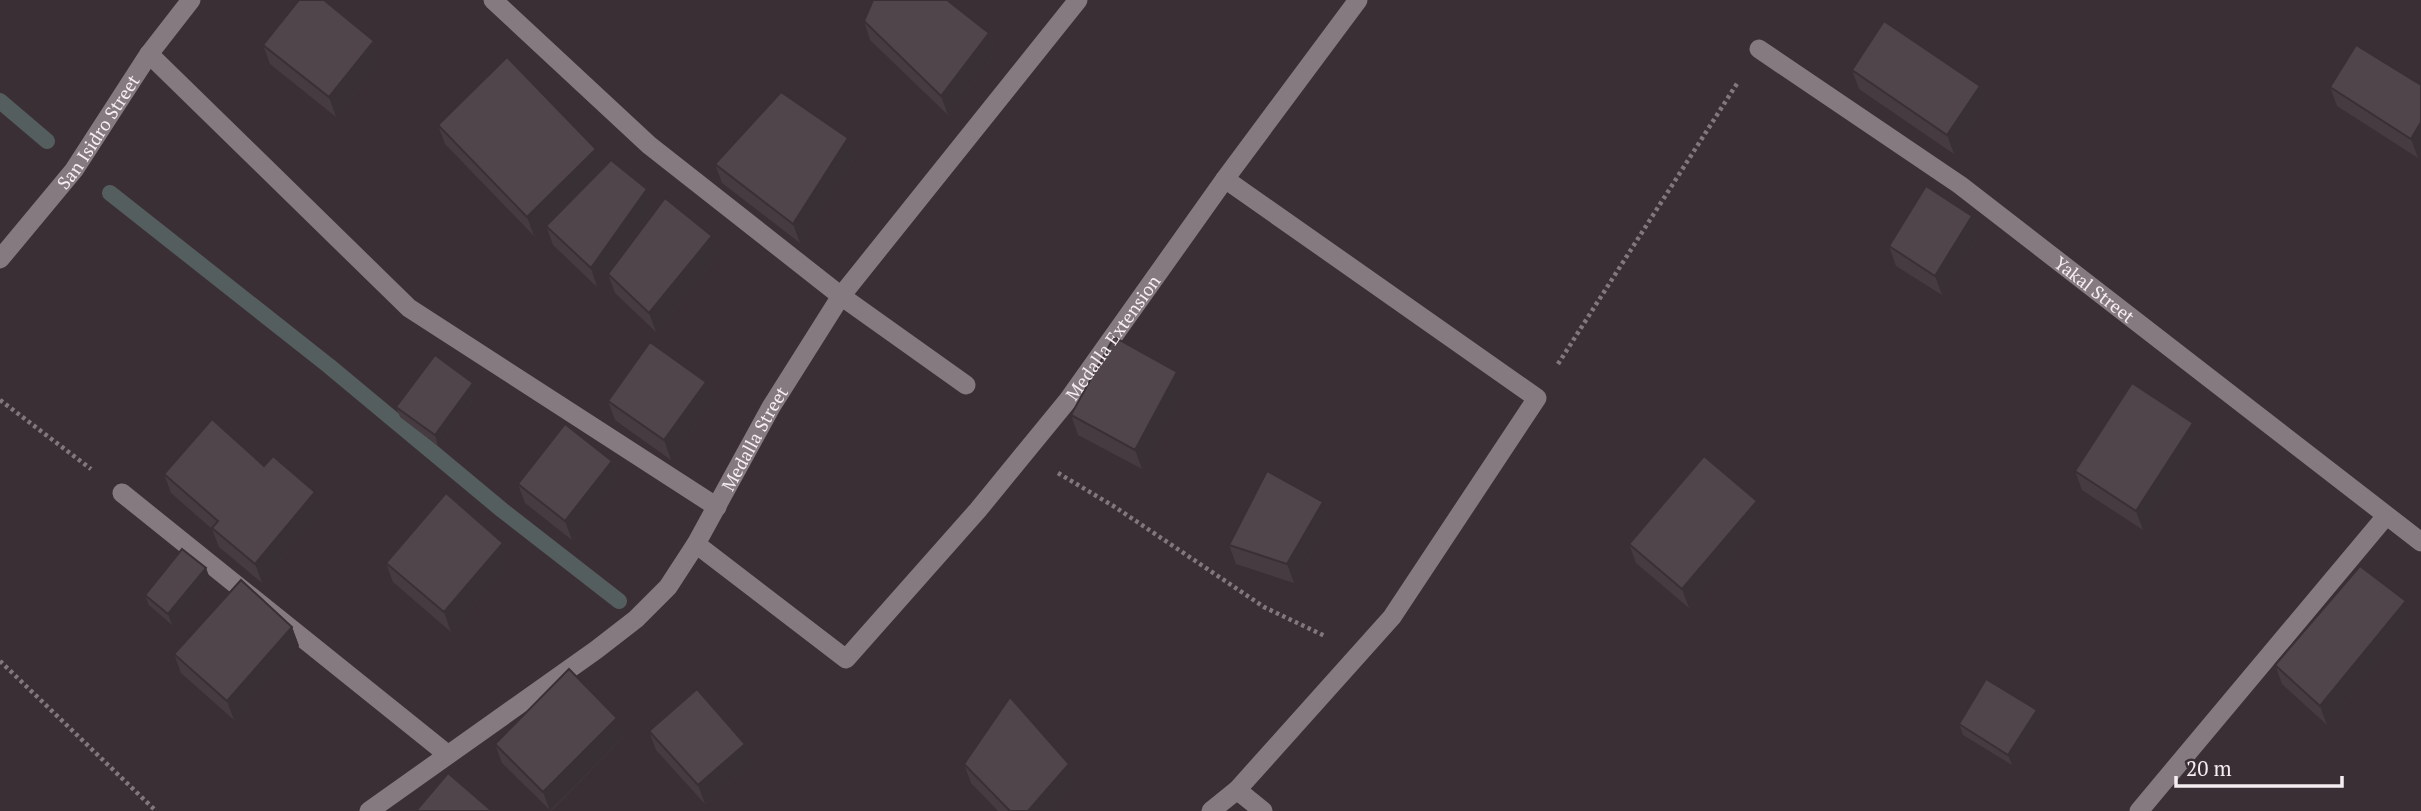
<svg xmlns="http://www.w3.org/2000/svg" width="2421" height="811" font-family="'PT Serif',serif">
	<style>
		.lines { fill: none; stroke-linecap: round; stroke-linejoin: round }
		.stream { stroke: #555e5e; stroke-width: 16 }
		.path { stroke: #81787d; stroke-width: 4.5; stroke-dasharray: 3.5 3.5; stroke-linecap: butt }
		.service { stroke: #867a81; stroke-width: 19 }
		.minor { stroke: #867a81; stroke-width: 19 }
		.wall { fill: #463b41 }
		.shaded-wall { fill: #393035 }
		.building { fill: #51454c; stroke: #393035; stroke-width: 2 }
		.labels { text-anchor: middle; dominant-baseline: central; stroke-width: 6; stroke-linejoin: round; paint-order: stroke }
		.street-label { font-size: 18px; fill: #f5eef1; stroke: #3a2f35 }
	</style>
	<rect width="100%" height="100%" fill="#3a2f35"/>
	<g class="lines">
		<g class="stream">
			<path d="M0,101L47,141"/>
			<path d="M110,193L329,366L502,510L619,601"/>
		</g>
		<g class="path">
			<path d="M1558,364L1738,82"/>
			<path d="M0,400L91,469"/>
			<path d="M1058,473L1115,507L1264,607L1325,636"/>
			<path d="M0,661L156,811"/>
		</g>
		<g class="service">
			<path d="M149,54L409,308L717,507"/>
			<path d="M122,493L447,754"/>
		</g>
		<g class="minor">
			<path d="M493,0L649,145L841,296L966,385"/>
			<path id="s1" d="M1759,49L1960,185L2421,542"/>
			<path id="s2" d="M0,259L74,170L149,54L191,0"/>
			<path id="s3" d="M696,544L846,659L978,510L1068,400L1225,179L1358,0"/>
			<path d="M1237,790L1263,811"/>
			<path id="s4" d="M369,811L596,650L636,619L668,587L696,544L771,407L841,296L1078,0"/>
			<path d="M1211,811L1237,790L1392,617L1537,398L1225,179"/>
			<path d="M2139,811L2386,516"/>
		</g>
	</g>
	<g class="wall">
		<path d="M864,21L989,33L996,52L948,115L870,40Z"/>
		<path d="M263,45L381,60L336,117L270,64Z"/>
		<path d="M1852,70L1980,86L1987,105L1954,154L1859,89Z"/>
		<path d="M2421,85V153L2418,158L2337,106L2330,87Z"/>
		<path d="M438,125L596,149L603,168L647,189L654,208L597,287L553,245L546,226L598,173L534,236L445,144Z"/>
		<path d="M848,138L855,157L800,243L722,183L715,164Z"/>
		<path d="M1972,216L1979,235L1942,295L1896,266L1889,246Z"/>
		<path d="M712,236L719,255L656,332L615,293L608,274Z"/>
		<path d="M1184,391L1142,469L1078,435L1071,415Z"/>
		<path d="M477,393L438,446L400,417L396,407Z"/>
		<path d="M608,401H713L671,460L615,420Z"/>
		<path d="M2200,442L2143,530L2082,490L2075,471Z"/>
		<path d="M612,461L619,480L572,540L525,503L518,484Z"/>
		<path d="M264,466L322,511L262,583L219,547L212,529L171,493L164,474Z"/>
		<path d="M1764,520L1689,608L1636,563L1629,544Z"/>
		<path d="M1330,521L1294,583L1236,564L1229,545Z"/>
		<path d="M503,543L510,562L451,632L393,582L386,563Z"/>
		<path d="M206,568L210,579L172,625L149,605L145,595Z"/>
		<path d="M2413,620L2327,725L2282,684L2275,665Z"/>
		<path d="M292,627L299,646L234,720L181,673L174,654Z"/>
		<path d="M2037,710L2040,720L2012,765L1963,735L1959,724Z"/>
		<path d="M617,718L624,737L551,811L502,763L495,744Z"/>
		<path d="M649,731L752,763L705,804L656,750Z"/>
		<path d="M964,764H1069L1076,783L1052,811H998L971,783Z"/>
	</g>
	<g class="shaded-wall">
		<path d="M989,33L996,52L948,115L941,96Z"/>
		<path d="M374,41L381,60L336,117L329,97Z"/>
		<path d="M1980,86L1987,105L1954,154L1947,135Z"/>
		<path d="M2421,122V153L2418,158L2411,139Z"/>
		<path d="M848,138L855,157L800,243L793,224Z"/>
		<path d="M596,149L603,168L534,236L527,217Z"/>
		<path d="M647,189L654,208L597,287L591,268Z"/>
		<path d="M1972,216L1979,235L1942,295L1935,276Z"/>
		<path d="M712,236L719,255L656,332L649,313Z"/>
		<path d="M1177,372L1184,391L1142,469L1135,450Z"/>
		<path d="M706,382L713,401L671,460L664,440Z"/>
		<path d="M473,383L477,393L438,446L435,435Z"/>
		<path d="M2193,423L2200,442L2143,530L2136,511Z"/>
		<path d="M612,461L619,480L572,540L565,521Z"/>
		<path d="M315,492L322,511L262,583L255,564Z"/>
		<path d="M1757,501L1764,520L1689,608L1682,589Z"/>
		<path d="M1323,502L1330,521L1294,583L1287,564Z"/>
		<path d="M503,543L510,562L451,632L444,612Z"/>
		<path d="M206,568L210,579L172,625L168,614Z"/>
		<path d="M2406,601L2413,620L2327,725L2320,706Z"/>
		<path d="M292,627L299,646L234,720L227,701Z"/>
		<path d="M2037,710L2040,720L2012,765L2008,755Z"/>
		<path d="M617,718L624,737L550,811L543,792Z"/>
		<path d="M745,744L752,763L705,804L698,785Z"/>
		<path d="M1069,764L1076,783L1052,811H1028Z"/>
	</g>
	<g class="building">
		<path d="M299,0H324L374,41L329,97L263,45Z"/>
		<path d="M873,0H947L989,33L941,96L864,21Z"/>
		<path d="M1884,21L1980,86L1947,135L1852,70Z"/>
		<path d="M2356,45L2421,85V122L2411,139L2330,87Z"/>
		<path d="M507,57L596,149L527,217L438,125Z"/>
		<path d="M781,92L848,138L793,224L715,164Z"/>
		<path d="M611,160L647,189L591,268L546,226Z"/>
		<path d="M1926,186L1972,216L1935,276L1889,246Z"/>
		<path d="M665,198L712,236L649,313L608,274Z"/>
		<path d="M1114,337L1177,372L1135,450L1071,415Z"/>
		<path d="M650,342L706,382L664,440L608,401Z"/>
		<path d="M435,355L473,383L435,435L396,407Z"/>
		<path d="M2132,383L2193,423L2136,511L2075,471Z"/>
		<path d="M212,419L264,466L273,456L315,492L255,564L212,528L218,521L164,474Z"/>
		<path d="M565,424L612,461L565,521L518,484Z"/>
		<path d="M1704,456L1757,501L1682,589L1629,544Z"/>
		<path d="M1267,471L1323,502L1287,564L1229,545Z"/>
		<path d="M446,493L503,543L444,612L386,563Z"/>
		<path d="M182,549L206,568L168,614L145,595Z"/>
		<path d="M2360,566L2406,601L2320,706L2275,665Z"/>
		<path d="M241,580L292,627L227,701L174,654Z"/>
		<path d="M569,669L617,718L543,792L495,744Z"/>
		<path d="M1986,679L2037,710L2008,755L1959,724Z"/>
		<path d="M697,689L745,744L698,785L649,731Z"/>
		<path d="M1010,697L1069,764L1028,811H1010L964,764Z"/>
		<path d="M448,773L492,811H416Z"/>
	</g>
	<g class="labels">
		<g class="street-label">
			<text stroke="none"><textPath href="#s2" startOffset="161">San Isidro Street</textPath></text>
			<text stroke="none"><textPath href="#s1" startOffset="413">Yakal Street</textPath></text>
			<text stroke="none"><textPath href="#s3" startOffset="607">Medalla Extension</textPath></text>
			<text stroke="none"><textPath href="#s4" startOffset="546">Medalla Street</textPath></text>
		</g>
	</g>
	<path d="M2176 776v10h166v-10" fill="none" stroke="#f5eef1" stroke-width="3.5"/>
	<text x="2186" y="776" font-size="21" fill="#f5eef1" stroke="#3a2f35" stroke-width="5" paint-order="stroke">20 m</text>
</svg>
